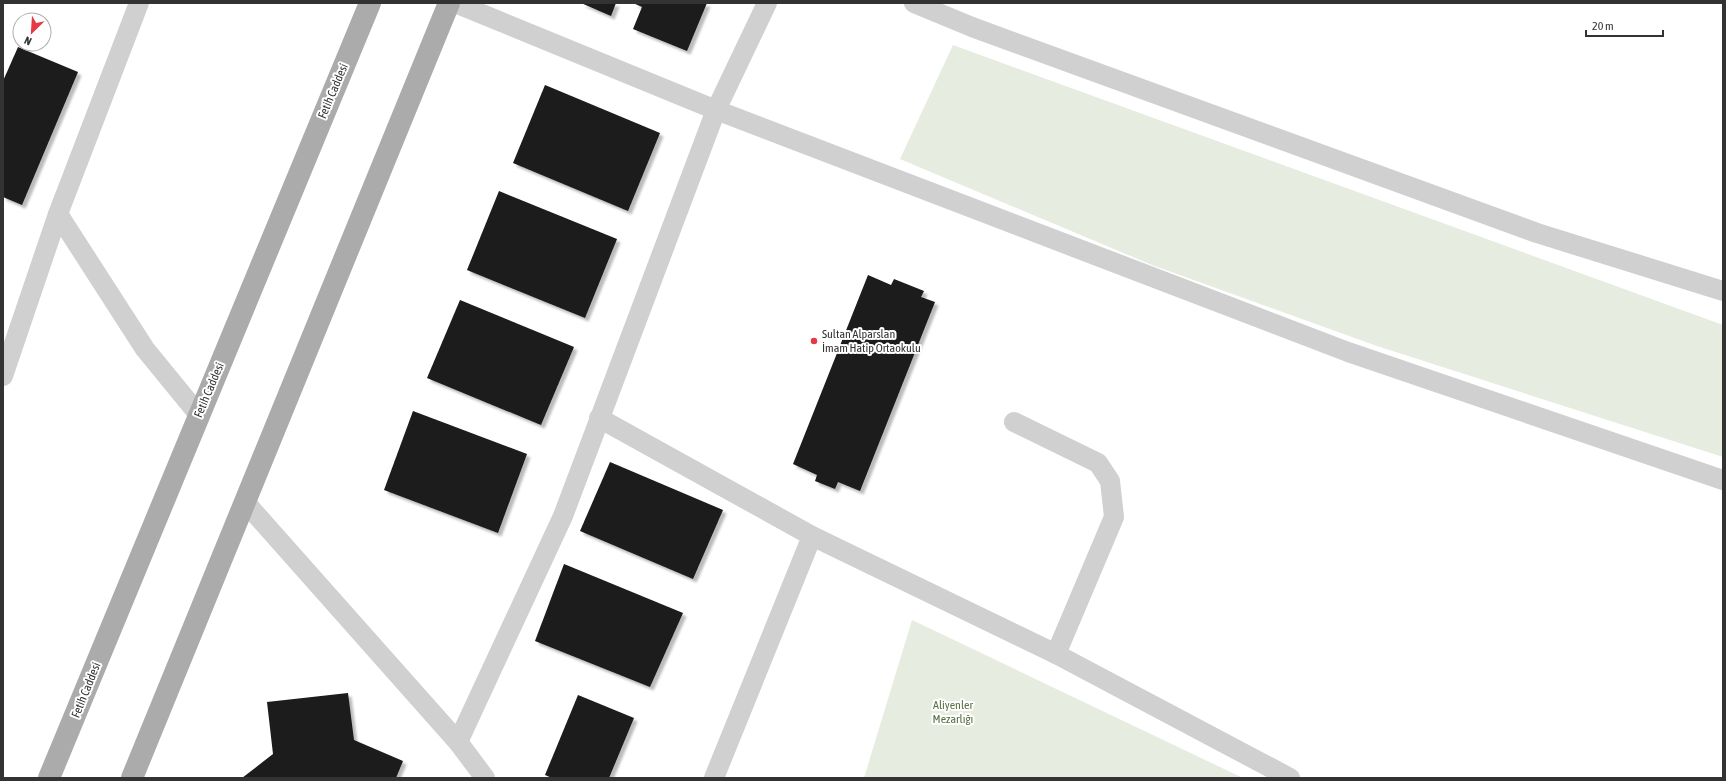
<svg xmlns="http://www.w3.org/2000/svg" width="1726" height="781" font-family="'Asap Condensed',sans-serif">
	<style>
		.green { fill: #e6ecdf }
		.building { fill: #1a1a1a; filter: url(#shadow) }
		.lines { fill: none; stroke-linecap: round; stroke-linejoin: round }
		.street { stroke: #d0d0d0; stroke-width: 20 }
		.primary { stroke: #ababab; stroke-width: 22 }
		.poi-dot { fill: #e63946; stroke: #fff; stroke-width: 1.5 }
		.labels { text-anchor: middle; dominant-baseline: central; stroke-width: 4; stroke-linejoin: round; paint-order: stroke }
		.street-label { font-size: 12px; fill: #333; stroke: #fff }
		.poi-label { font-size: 12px; fill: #333; stroke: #fff; text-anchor: start }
		.park-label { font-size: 12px; fill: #56703f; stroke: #fff }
	</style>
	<defs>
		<filter id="shadow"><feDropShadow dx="3.5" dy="3.5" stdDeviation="1" flood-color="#0004"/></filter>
	</defs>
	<rect width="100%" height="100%" fill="#fff"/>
	<g class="green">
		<path d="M953,45L1723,325V457L1377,346L1152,265L900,159Z"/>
		<path d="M912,620L1243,778H864Z"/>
	</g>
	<g class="building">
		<path d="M581,3H616L611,16Z"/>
		<path d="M633,3H707L687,51L633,29L642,7Z"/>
		<path d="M18,47L78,72L22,205L3,197V81Z"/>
		<path d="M545,85L660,133L628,211L513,163Z"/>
		<path d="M499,191L617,239L585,318L467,270Z"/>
		<path d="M868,275L891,285L894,279L924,291L921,297L935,302L860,491L838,482L835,489L815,481L817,475L793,464Z"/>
		<path d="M460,300L574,347L541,425L427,378Z"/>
		<path d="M413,411L527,454L498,533L384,490Z"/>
		<path d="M610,462L723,510L693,579L580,531Z"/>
		<path d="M564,564L683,613L650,687L535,641Z"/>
		<path d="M348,693L354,740L403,761L396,778H242L273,754L267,702Z"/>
		<path d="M578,695L634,718L609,778H552L545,775Z"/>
	</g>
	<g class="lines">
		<g class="street">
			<path d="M455,3L716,110L1348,352L1723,480"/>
			<path d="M914,3L972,27L1537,233L1723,291"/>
			<path d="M58,214L145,349L199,415"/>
			<path d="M3,376L58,214L139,3"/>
			<path d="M599,418L812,536L1056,654L1290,778"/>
			<path d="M1014,422L1098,463L1110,481L1114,517L1056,654"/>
			<path d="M245,502L458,742L485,778"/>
			<path d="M458,742L563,516L716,110L767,3"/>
			<path d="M714,778L812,536"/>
		</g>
		<g class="primary">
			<path d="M49,778L370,3"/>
			<path d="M132,778L449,3"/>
		</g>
	</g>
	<circle class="poi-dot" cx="814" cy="341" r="4"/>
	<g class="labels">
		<g class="street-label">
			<text transform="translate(333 91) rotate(-67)">Fetih Caddesi</text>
			<text transform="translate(209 390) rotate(-67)">Fetih Caddesi</text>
			<text transform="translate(86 690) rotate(-68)">Fetih Caddesi</text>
		</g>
		<g class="poi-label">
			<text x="822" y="334">Sultan Alparslan<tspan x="822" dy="14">İmam Hatip Ortaokulu</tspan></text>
		</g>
		<g class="park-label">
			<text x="953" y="705">Aliyenler<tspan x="953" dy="14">Mezarlığı</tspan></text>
		</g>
	</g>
	<rect width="1726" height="781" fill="none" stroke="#333333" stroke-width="8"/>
	<g transform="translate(32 32) rotate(205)"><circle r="19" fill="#ffffff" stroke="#adadad"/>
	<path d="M0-3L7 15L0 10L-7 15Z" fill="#e63946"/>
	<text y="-6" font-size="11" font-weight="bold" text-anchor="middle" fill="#333333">N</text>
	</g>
	<path d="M1586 30v6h77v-6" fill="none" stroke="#333333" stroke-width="2"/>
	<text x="1592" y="30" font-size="12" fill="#333333" stroke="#ffffff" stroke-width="3" paint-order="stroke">20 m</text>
</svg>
